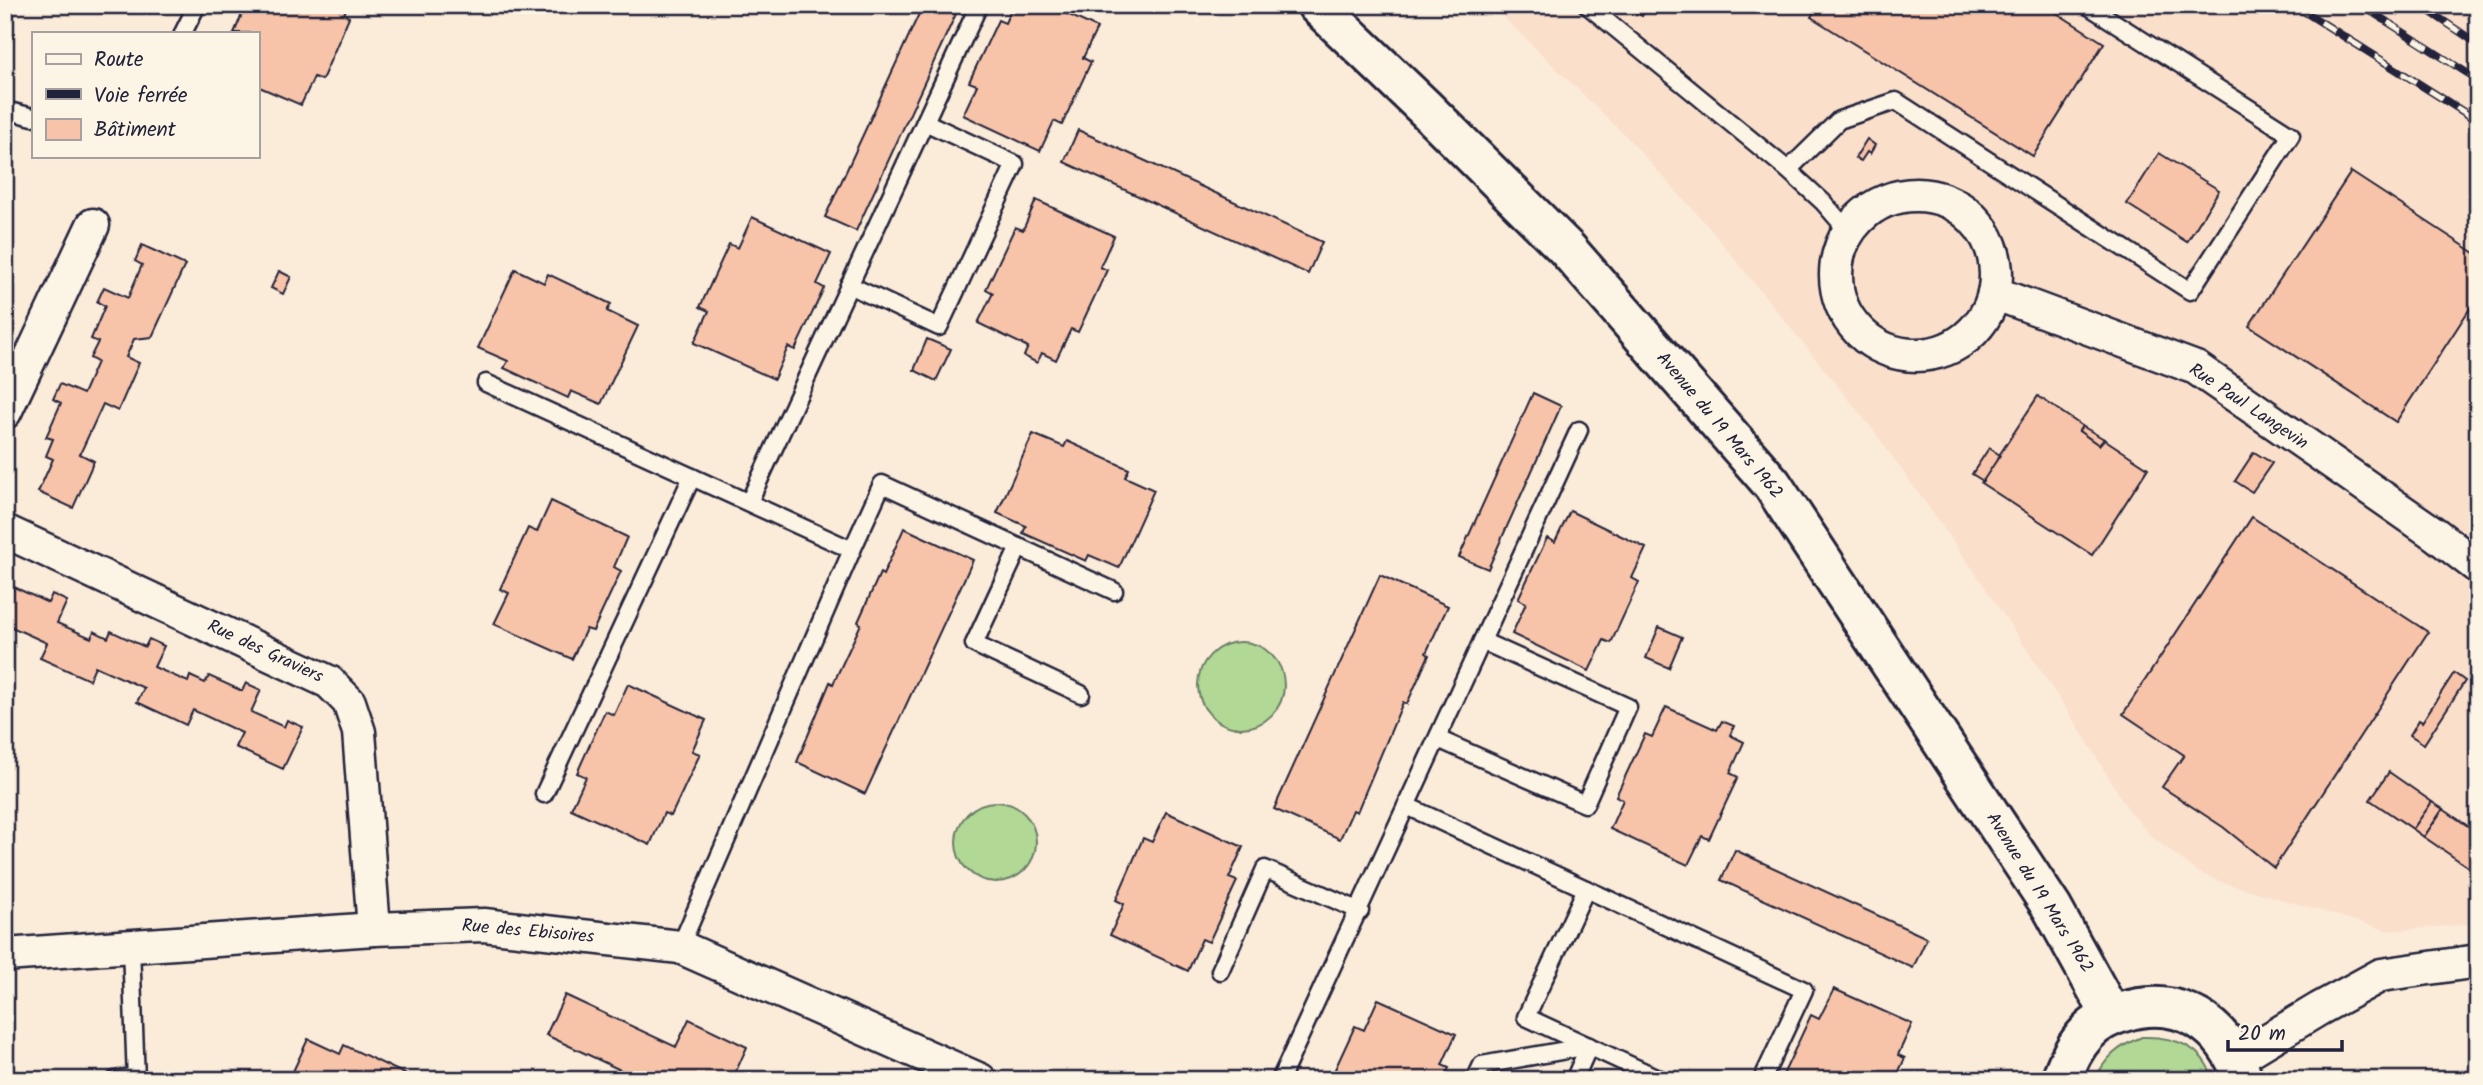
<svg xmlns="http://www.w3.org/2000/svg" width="2483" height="1085" font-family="Kalam,sans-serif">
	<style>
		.built { fill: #fadfcb }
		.green { fill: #b1d894; stroke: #6a7d68; stroke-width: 2 }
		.building { fill: #f8c4a9; stroke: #22223b; stroke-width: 2 }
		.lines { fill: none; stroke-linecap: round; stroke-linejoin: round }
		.lane-casing { stroke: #22223b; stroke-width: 21 }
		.street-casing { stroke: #22223b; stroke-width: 37 }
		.secondary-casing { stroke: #22223b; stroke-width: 44 }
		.lane { stroke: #fcf5e5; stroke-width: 16 }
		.street { stroke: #fcf5e5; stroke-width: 32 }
		.secondary { stroke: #fcf5e5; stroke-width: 38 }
		.rail-casing { stroke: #22223b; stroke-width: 8 }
		.rail { stroke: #fcf5e5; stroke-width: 5; stroke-dasharray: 16; stroke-linecap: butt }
		.labels { text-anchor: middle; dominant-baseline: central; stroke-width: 5; stroke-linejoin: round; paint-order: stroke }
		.street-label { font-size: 18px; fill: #22223b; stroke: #fcf5e5 }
	</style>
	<rect width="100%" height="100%" fill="#fbebd9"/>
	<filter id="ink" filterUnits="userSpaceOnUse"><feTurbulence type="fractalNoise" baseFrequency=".0143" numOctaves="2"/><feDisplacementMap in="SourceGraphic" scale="14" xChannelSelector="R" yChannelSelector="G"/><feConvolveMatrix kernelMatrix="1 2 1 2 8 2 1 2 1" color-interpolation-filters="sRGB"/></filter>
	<g filter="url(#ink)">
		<path class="built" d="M1491,5H2478V923L2390,931L2222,882L2198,872L2150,835L2128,809L2077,725L1975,572L1871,427L1708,226L1625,135Z"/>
		<g class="green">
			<circle cx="1241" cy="685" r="43"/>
			<circle cx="996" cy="842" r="40"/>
			<path d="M2142,1037C2173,1036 2204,1046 2213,1080H2095C2105,1057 2119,1046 2142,1037Z"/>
		</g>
		<g class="building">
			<path d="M246,5H348L344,14L349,17L322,80L314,77L301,105L257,86V33H234Z"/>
			<path d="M923,5H960L856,231L825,217Z"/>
			<path d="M1013,5H1048L1097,28L1083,58L1091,62L1062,125L1054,121L1040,151L963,115L977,85L969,82L998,20L1005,23Z"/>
			<path d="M1626,5H1649L1642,16Z"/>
			<path d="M1818,5H2044L2104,43L2033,156L1811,17Z"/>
			<path d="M1078,130L1322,242L1308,274L1064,162Z"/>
			<path d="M1867,139L1875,145L1870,154L1867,152L1861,161L1855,158Z"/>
			<path d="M2159,153L2219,190L2187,242L2127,204Z"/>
			<path d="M2351,172L2478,255V296L2396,422L2249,326Z"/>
			<path d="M1036,200L1114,236L1100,267L1107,270L1078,332L1071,329L1056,360L1042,353L1037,363L1024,356L1028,347L978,323L993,293L986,289L1015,227L1023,230Z"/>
			<path d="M752,217L831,254L817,284L824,288L795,350L788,347L774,379L694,343L709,311L700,307L729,244L738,248Z"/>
			<path d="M142,245L185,265L152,337L134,339L126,357L139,363L118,411L103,404L80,454L94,461L73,508L38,492L53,459L46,456L53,439L46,437L61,403L53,399L60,384L83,394L97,362L90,358L98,342L91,339L105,306L97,302L104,287L128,298L142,265L135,261Z"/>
			<path d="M515,269L544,283L548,274L611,304L607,311L638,326L601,404L571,391L568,398L504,368L508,361L478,348Z"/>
			<path d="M279,271L291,277L283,294L271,288Z"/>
			<path d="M927,339L951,349L936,381L914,370Z"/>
			<path d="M1533,393L1561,406L1488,569L1459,557Z"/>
			<path d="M2038,396L2082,426L2079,431L2099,445L2104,439L2148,468L2092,555L1981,483Z"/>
			<path d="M2082,426L2104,439L2099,445L2079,431Z"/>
			<path d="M1033,434L1064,447L1067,441L1129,469L1125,477L1154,490L1119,568L1089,555L1086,561L1023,533L1026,526L997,513Z"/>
			<path d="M1989,448L2000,455L1983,481L1972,474Z"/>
			<path d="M2254,452L2272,463L2252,492L2235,481Z"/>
			<path d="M551,501L627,537L614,567L621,571L593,631L586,629L572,659L494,624L509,593L500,589L528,528L537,532Z"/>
			<path d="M1570,511L1646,548L1632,578L1639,582L1611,643L1604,640L1589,671L1512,634L1526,603L1518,599L1547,538L1555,542Z"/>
			<path d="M2252,517L2428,632L2274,868L2223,827L2162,787L2184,755L2123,714Z"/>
			<path d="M904,528L973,560L865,794L797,762L830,682L833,684L861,624L858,622L880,573L883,575Z"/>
			<path d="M1380,575L1448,606L1426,653L1429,655L1407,704L1403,702L1357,812L1353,810L1340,839L1274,809Z"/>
			<path d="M14,587L48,603L52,594L67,601L57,623L91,638L94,631L108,638L111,631L145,647L149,639L164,646L154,667L188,682L190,676L205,683L209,676L242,691L246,683L261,690L251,712L284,727L287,720L303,727L283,769L235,747L242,733L193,710L186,725L137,702L144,688L95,666L89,680L40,658L47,643L5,624V591L11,594Z"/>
			<path d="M1659,627L1682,637L1669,668L1646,658Z"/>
			<path d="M2454,673L2465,681L2424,744L2410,735L2419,720L2422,722Z"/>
			<path d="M628,684L706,720L692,751L700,754L671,816L664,813L650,845L571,809L586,777L577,773L605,711L614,715Z"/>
			<path d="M1666,707L1717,730L1722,721L1734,726L1730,735L1744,742L1730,773L1738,777L1709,839L1702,836L1688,865L1610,829L1623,800L1616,796L1645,734L1652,737Z"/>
			<path d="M2389,772L2432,802L2413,829L2370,800Z"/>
			<path d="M2432,802L2443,809L2424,837L2413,829Z"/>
			<path d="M2443,809L2478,833V860L2471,869L2424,837Z"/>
			<path d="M1166,812L1243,847L1229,878L1237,881L1209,942L1202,939L1188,971L1110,935L1124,904L1116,900L1143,838L1152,842Z"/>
			<path d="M1735,850L1927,938L1913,968L1721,880Z"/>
			<path d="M1834,989L1912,1024L1898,1055L1905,1058L1895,1080H1788L1782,1077L1811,1015L1819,1019Z"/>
			<path d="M565,995L676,1047L689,1019L747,1047L732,1080H626L629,1074L546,1035Z"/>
			<path d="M1378,999L1456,1034L1442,1065L1449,1068L1443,1080H1330L1355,1026L1364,1030Z"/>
			<path d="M308,1039L340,1054L344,1045L405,1074L403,1080H289Z"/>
		</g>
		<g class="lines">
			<defs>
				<g id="lane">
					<path d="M1587,5L1788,170L1823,202L1848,231"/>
					<path d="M183,33L197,5"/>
					<path d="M5,110L33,117"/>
					<path d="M1788,170L1839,120L1896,101L2190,291L2291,135L2087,5"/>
					<path d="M849,285L939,327L1015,164L925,122"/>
					<path d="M486,383L852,550L680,947"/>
					<path d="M749,502L979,5"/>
					<path d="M1019,547L974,644L1081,694"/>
					<path d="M852,550L882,484L1114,591"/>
					<path d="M1438,739L1585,804L1628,707L1482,641"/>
					<path d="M544,794L692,477"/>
					<path d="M1407,806L1804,990L1762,1080"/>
					<path d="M1586,889L1526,1017L1662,1080"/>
					<path d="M131,947L136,1080"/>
					<path d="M1220,971L1265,869L1360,911"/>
					<path d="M115,1080L135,1076"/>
					<path d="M1280,1080L1579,430"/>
					<path d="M1475,1080L1482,1065L1589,1046"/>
					<path d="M1574,1080L1589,1046"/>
				</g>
				<g id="street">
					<circle cx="1916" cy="275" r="80"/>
					<path d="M1994,293L2196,368L2435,534L2478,567"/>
					<path d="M5,412L93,225"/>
					<path d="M5,531L329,682L349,702L359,732L374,929"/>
					<path d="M5,955L374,929L484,925L680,947L980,1080"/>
					<path d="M2236,1059L2319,1009L2381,975L2478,961"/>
				</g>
				<g id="secondary">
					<path d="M1317,5L1425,108L1567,249L1772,484L2052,908L2111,1015"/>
					<path d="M2061,1080C2067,1062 2074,1047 2087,1033C2096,1023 2110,1016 2123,1012C2180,994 2226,1025 2243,1080"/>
				</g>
			</defs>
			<use href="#lane" class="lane-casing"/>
			<use href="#street" class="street-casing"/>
			<use href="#secondary" class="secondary-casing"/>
			<use href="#lane" class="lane"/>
			<use href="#street" class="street"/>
			<use href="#secondary" class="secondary"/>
			<defs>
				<g id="rail">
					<path d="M2294,5L2478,121"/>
					<path d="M2361,5L2478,80"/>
					<path d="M2420,5L2478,44"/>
				</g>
			</defs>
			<use href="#rail" class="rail-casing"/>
			<use href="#rail" class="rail"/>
		</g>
	</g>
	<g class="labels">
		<g class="street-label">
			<text transform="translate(2248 407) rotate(34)">Rue Paul Langevin</text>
			<text transform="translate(1719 426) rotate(50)">Avenue du 19 Mars 1962</text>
			<text transform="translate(265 652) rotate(25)">Rue des Graviers</text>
			<text transform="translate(2039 893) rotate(58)">Avenue du 19 Mars 1962</text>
			<text transform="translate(528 932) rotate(5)">Rue des Ebisoires</text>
		</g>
	</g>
	<rect width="2483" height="1085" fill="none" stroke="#fcf5e5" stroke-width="28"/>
	<rect x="14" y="14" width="2455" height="1057" fill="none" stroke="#22223b" stroke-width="2.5" filter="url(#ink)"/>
	<rect x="32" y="32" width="228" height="126" fill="#fcf5e5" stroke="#a5a1a1" stroke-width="2"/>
	<rect x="46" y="54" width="35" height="10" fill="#fcf5e5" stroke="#a5a1a1" stroke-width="2"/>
	<text x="94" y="66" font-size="21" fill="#22223b">Route</text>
	<rect x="46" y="89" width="35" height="10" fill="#22223b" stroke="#a5a1a1" stroke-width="2"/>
	<text x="94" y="102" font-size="21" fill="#22223b">Voie ferrée</text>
	<rect x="46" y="119" width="35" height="21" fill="#f8c4a9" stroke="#a5a1a1" stroke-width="2"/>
	<text x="94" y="136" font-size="21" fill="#22223b">Bâtiment</text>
	<path d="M2228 1040v10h114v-10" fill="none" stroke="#22223b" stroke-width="3.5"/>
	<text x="2238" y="1040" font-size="21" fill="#22223b" stroke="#fcf5e5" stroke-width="5" paint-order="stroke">20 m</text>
</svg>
